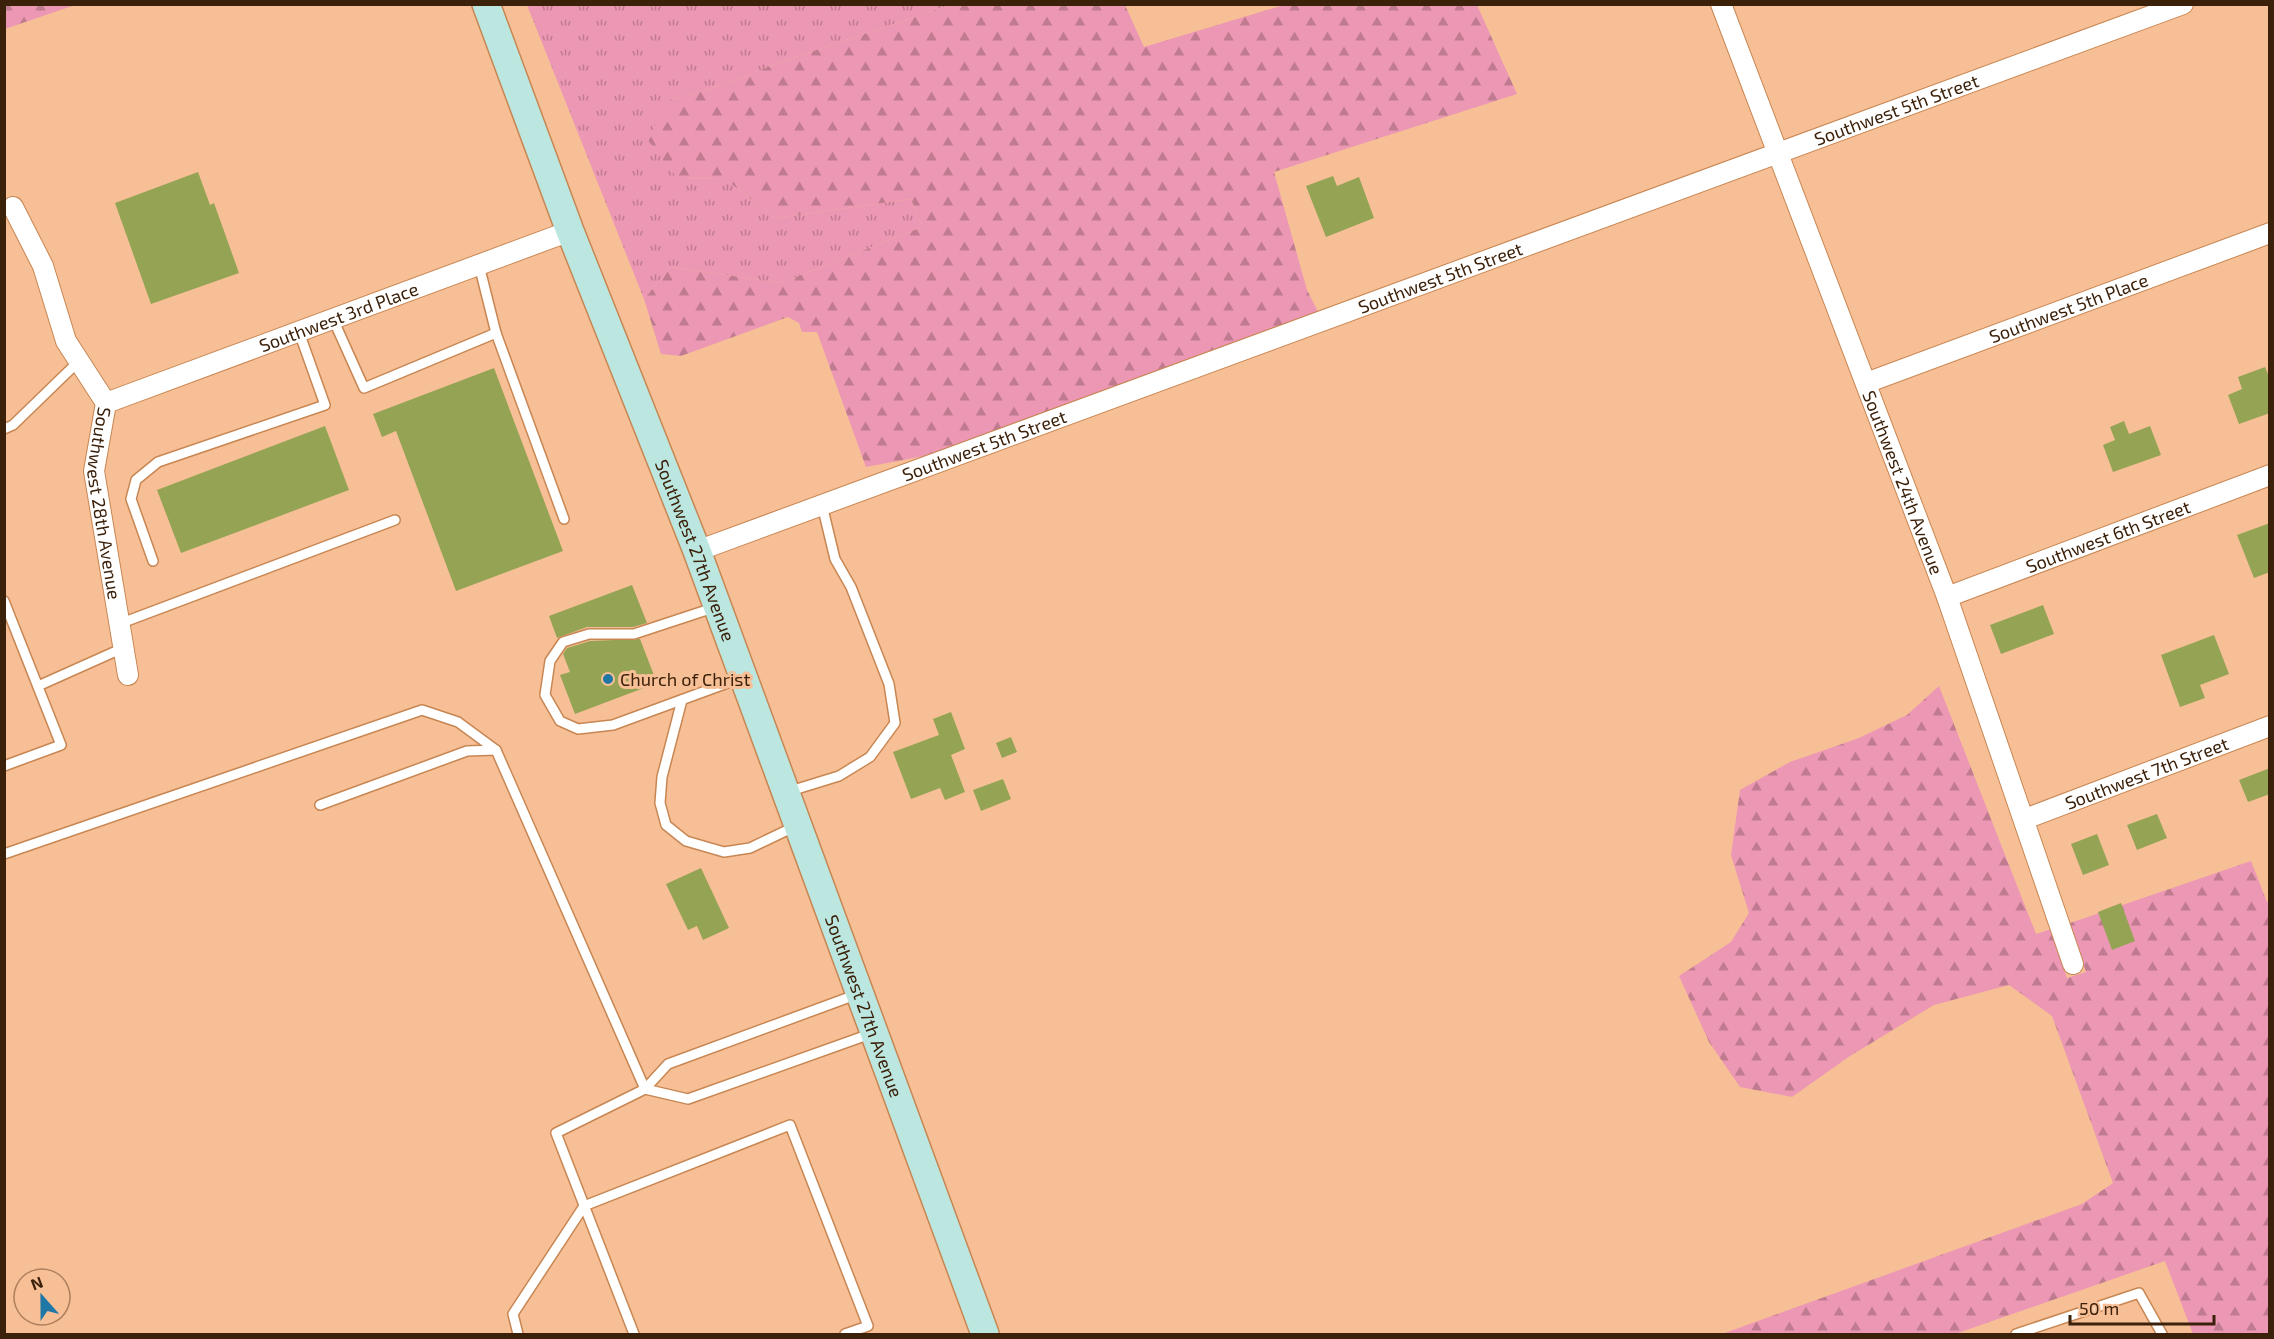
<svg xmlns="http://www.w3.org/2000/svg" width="2274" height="1339" font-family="'Exo 2',sans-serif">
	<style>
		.grass { fill: url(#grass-tufts) }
		.forest { fill: url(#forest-firs) }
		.building { fill: #95a454 }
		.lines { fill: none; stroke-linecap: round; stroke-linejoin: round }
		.lane-casing { stroke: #c88652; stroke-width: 12 }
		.street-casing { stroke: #c88652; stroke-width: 22 }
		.secondary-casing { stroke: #c88652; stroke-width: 30 }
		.lane { stroke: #fff; stroke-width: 9 }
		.street { stroke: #fff; stroke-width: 20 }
		.secondary { stroke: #bbe7e0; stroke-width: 27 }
		.poi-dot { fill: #1f77a6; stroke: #f7bf96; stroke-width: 2 }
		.labels { text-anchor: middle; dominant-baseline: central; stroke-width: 6; stroke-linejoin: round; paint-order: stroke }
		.street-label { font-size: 18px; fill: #3b200a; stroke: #f7bf96 }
		.poi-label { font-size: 18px; fill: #3b200a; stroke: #f7bf96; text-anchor: start }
	</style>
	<defs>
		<pattern id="grass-tufts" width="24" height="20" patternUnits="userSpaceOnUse" patternTransform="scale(1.5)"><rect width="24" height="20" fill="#ec97b4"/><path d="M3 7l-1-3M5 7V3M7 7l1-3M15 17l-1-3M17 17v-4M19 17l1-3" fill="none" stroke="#c07b91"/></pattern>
		<pattern id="forest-firs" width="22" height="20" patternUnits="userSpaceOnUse" patternTransform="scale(1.5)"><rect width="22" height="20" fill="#ec97b4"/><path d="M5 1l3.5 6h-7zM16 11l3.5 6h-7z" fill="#c07b91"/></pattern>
	</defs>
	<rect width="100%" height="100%" fill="#f7bf96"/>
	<path class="grass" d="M527,5H950L781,62L720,86L670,100L678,179L724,178L775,218L911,199L922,227L781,283L671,267L644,299Z"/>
	<g class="forest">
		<path d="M5,4H75V5L5,29Z"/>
		<path d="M950,5H1125L1144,47L1284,5H1477L1517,94L1274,172L1307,290L1322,320L977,446L866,467L817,332H802L799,323L788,317L681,356L661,354L644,299L671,267L781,283L922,227L911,199L775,218L724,178L678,179L647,139L670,100L720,86L781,62Z"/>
		<path d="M1939,686L2036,934L2051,929L2067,978L2086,972L2070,923L2251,861L2267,902L2270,901L2269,1334H2193L2165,1261L1955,1334H1722L2082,1204L2113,1183L2052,1016L2009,985L1934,1005L1850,1056L1792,1097L1740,1087L1709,1042L1679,976L1731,942L1749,913L1731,855L1740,790L1790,762L1859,738L1907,715Z"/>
	</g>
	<g class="building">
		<path d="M198,172L210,205L214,203L239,273L151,304L115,203Z"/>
		<path d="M1333,176L1337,186L1359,177L1374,218L1326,237L1306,186Z"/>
		<path d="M2265,367L2270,379V413L2239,424L2228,395L2242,389L2238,377Z"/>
		<path d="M494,368L563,551L456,591L396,431L382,437L373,414Z"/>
		<path d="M2124,421L2129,434L2150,426L2161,455L2113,472L2103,445L2115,440L2110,427Z"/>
		<path d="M325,426L349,490L181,553L157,490Z"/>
		<path d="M2270,523V572L2254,578L2237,535Z"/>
		<path d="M632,585L647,623L633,627H587L557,638L549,616Z"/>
		<path d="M2043,605L2054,634L2001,654L1990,625Z"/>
		<path d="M2214,635L2229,674L2200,685L2205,698L2180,707L2161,655Z"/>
		<path d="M640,639L657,683L575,714L560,675L570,672L563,654L567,648L590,641Z"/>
		<path d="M951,712L965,749L951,755L965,792L945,800L940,788L911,799L893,752L939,735L933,719Z"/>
		<path d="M1011,737L1017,752L1002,758L996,743Z"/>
		<path d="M2270,768V794L2248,802L2239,780Z"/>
		<path d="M1003,779L1011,799L981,811L973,790Z"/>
		<path d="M2157,814L2167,838L2137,850L2127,825Z"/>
		<path d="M2097,834L2109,865L2083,875L2071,844Z"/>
		<path d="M701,868L729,928L703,940L697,926L688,930L666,884Z"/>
		<path d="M2121,903L2135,941L2112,950L2098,912Z"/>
	</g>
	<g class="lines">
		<defs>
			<g id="lane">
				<path d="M333,319L364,388L496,333L479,265"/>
				<path d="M496,333L564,519"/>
				<path d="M4,429L13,425L79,361"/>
				<path d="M153,561L131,499L136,480L158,462L325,405L299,332"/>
				<path d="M4,601L61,745L4,766"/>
				<path d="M716,607L634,634H589L563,642L550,661L545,695L560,721L578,729L613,725L741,678"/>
				<path d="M119,624L395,520"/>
				<path d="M38,686L123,648"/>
				<path d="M682,700L662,777L660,803L666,825L686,841L724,852L750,848L796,826"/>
				<path d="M787,792L839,776L870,757L895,723L889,684L851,587L835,559L822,505"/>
				<path d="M320,805L467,751L496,750"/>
				<path d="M4,854L422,710L458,722L496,750L645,1089"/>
				<path d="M645,1089L688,1099L873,1033"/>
				<path d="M518,1334L513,1314L584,1206L790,1125L868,1326L845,1334"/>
				<path d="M634,1334L556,1133L645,1089L668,1064L858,994"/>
				<path d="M2016,1334L2139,1293L2162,1334"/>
			</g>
			<g id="street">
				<path id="s1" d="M1721,4L1947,597L2073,964"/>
				<path id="s2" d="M13,207L43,266L66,341L106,403L94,471L128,675"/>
				<path id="s3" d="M1866,383L2270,233"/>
				<path id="s4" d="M106,403L570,231"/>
				<path id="s5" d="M697,551L2183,4"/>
				<path id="s6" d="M1947,597L2270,475"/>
				<path id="s7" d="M2025,819L2270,726"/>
			</g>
			<g id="secondary">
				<path id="s8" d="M486,4L570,231L697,551L985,1334"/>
			</g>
		</defs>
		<use href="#lane" class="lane-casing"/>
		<use href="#street" class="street-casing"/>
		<use href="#secondary" class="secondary-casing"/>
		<use href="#lane" class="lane"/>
		<use href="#street" class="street"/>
		<use href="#secondary" class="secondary"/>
	</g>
	<circle class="poi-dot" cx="608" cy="679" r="6"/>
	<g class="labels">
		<g class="street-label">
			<text stroke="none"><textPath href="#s5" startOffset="1278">Southwest 5th Street</textPath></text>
			<text stroke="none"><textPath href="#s5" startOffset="792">Southwest 5th Street</textPath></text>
			<text stroke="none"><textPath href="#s3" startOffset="216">Southwest 5th Place</textPath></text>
			<text stroke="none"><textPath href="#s4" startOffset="248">Southwest 3rd Place</textPath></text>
			<text stroke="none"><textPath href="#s5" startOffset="306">Southwest 5th Street</textPath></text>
			<text stroke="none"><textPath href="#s1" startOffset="512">Southwest 24th Avenue</textPath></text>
			<text stroke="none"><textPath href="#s2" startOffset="320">Southwest 28th Avenue</textPath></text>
			<text stroke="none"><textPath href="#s6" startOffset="172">Southwest 6th Street</textPath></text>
			<text stroke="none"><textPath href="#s8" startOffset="585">Southwest 27th Avenue</textPath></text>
			<text stroke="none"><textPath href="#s7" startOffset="130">Southwest 7th Street</textPath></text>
			<text stroke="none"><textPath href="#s8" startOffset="1071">Southwest 27th Avenue</textPath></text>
		</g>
		<g class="poi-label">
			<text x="620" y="679">Church of Christ</text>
		</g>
	</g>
	<rect width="2274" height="1339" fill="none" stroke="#3b200a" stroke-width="12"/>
	<g transform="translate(42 1297) rotate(339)"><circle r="28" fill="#f7bf96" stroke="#ac7f5e" stroke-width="1.5"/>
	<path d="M0-4.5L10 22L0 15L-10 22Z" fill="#1f77a6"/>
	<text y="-9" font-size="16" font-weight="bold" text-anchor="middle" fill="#3b200a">N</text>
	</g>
	<path d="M2070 1315v9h144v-9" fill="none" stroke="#3b200a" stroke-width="3"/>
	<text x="2079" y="1315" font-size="18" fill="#3b200a" stroke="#f7bf96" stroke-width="4.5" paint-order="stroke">50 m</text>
</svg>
